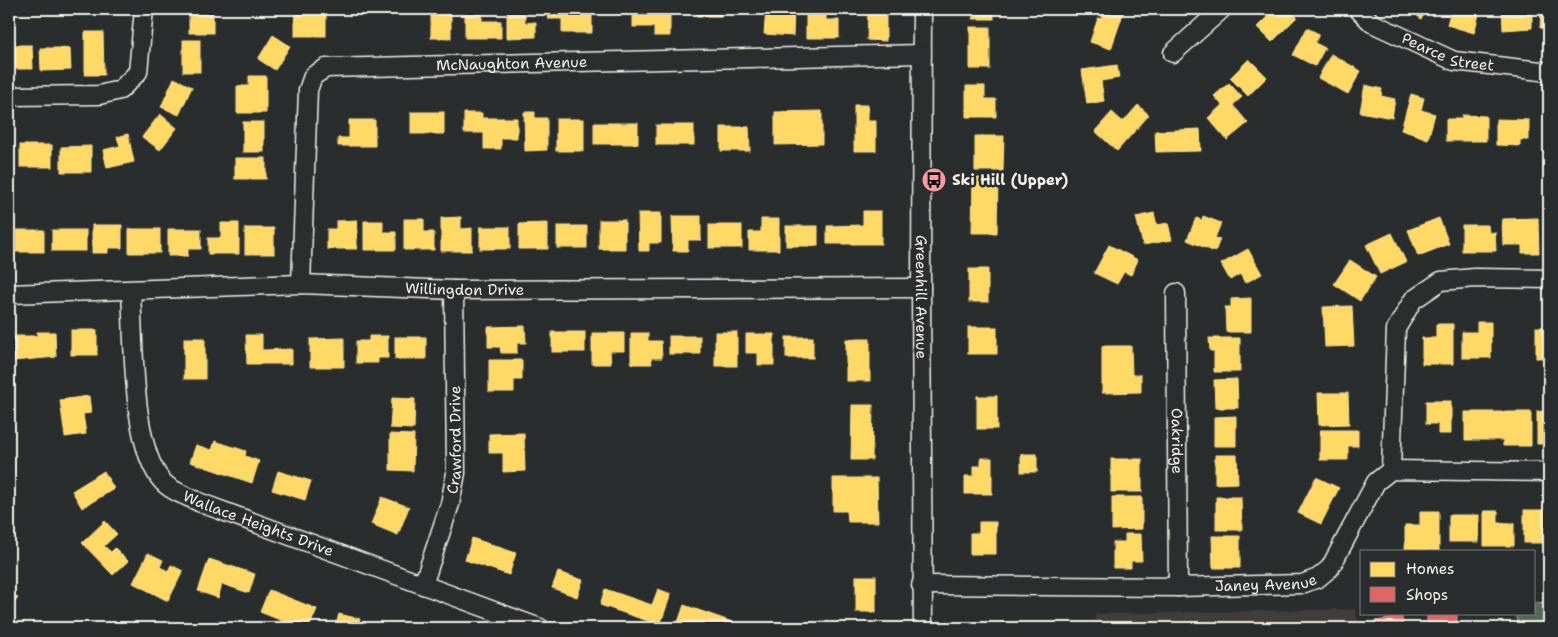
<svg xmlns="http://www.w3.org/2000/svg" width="1558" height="637" font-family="'Shantell Sans',sans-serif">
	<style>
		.built { fill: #3f3c3a }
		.green { fill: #536956; stroke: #a4ad9f }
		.homes { fill: #ffd966; stroke: #fce08d }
		.shops { fill: #e06666; stroke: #e6908d }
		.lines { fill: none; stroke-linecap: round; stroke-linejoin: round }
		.minor-casing { stroke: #f4f1e8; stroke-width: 21 }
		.minor { stroke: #2a2d2e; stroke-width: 18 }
		.labels { text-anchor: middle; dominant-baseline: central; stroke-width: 5; stroke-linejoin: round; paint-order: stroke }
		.street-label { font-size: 15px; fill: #f4f1e8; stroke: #2a2d2e }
		.poi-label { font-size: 15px; font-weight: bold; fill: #f4f1e8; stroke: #2a2d2e; text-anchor: start }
	</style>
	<rect width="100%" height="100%" fill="#2a2d2e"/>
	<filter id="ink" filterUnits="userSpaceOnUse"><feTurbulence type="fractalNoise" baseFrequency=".02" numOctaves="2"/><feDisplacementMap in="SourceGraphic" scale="10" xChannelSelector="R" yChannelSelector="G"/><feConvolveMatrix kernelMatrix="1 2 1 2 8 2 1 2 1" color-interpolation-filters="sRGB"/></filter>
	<g filter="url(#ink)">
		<path class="built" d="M1355,609L1360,628H1096L1095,614Z"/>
		<path class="green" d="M1549,602V628H1519L1515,613H1534V603Z"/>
		<g class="homes">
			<rect x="189" y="9" width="24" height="24"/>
			<path d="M465,9H482V21H501V38H465Z"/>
			<path d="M507,9H525V23L536,22V37L507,38Z"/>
			<path d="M548,9H578V14H592V33H562V19H548Z"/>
			<path d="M652,9H670V36H654V27H633V11H652Z"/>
			<rect x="697" y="9" width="24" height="7"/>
			<path d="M766,9H794L793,36L764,34Z"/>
			<path d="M806,9H826V20H839V38H806Z"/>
			<path d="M868,9H886V41L867,40Z"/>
			<rect x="973" y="9" width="21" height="10"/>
			<path d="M1104,9L1124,11L1111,49L1090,42L1098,18L1101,19Z"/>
			<path d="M1150,9H1169L1167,14Z"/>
			<path d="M1275,9H1289L1297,17L1272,42L1257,27Z"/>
			<path d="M1409,9H1429L1421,19Z"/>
			<path d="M1451,9L1480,11L1474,33L1447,25Z"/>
			<path d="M1502,9H1532V28L1503,30Z"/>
			<path d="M1541,9H1549V41H1547L1548,28H1540Z"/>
			<rect x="431" y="12" width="20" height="26"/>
			<rect x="295" y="13" width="31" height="23"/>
			<rect x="970" y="27" width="20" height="42"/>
			<path d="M1307,28L1319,34L1315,43L1325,48L1315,66L1293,55Z"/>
			<path d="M85,32H103L104,75H85Z"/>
			<path d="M273,35L290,46L275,70L258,59Z"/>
			<rect x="183" y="40" width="17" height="32"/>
			<path d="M9,45H32L33,69H9Z"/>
			<path d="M40,48H70L71,70L41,71Z"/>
			<path d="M1331,54L1361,71L1348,94L1318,78Z"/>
			<path d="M1249,59L1267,77L1248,96L1230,78Z"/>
			<path d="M1117,65L1119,78L1101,81L1104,101L1087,104L1082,70Z"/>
			<path d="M249,76H266V113H237V86H249Z"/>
			<path d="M174,78L192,87L179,115L161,107Z"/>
			<path d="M1229,83L1242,97L1233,105L1248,123L1227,140L1208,118L1222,105L1214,96Z"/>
			<path d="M1365,85L1382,89L1381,96L1395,99L1392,118L1360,112Z"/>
			<path d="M966,86H985V99H996V117H966Z"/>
			<path d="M1411,94L1424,98L1421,110L1435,114L1428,139L1401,130Z"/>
			<path d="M854,105H868V121H876V151H854Z"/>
			<path d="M1138,105L1149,115L1117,151L1095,131L1112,112L1123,122Z"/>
			<path d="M822,111V144L775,145V112Z"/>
			<rect x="411" y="112" width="33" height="22"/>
			<path d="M524,112H535V118H547V150L525,151Z"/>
			<path d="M464,113H482V118H517V138H501V149H484V133H464Z"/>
			<path d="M160,114L177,128L160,150L142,137Z"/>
			<path d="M1462,115L1486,116V141H1446V119H1462Z"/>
			<rect x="556" y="119" width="28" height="32"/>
			<path d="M1496,119L1529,120V140H1520V146L1496,145Z"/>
			<rect x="1548" y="119" width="1" height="36"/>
			<path d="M349,120H375V146H338V138H349Z"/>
			<rect x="243" y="122" width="21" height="30"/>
			<rect x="594" y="123" width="44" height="21"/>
			<rect x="656" y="125" width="38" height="20"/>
			<path d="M721,127H749L750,151H721Z"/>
			<path d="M1200,129L1201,151L1156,152L1155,131Z"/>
			<path d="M128,134L134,162L107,168L103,150L120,146L117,137Z"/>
			<path d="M975,136H1004L1003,171H975Z"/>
			<rect x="9" y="145" width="4" height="23"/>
			<rect x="20" y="145" width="32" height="22"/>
			<path d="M91,146V172H61V147Z"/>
			<rect x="235" y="158" width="31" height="21"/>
			<path d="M973,178H998L997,233H972Z"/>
			<path d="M863,211H881V244H827V226L863,225Z"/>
			<path d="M638,213H661V243H649V251H639Z"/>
			<path d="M1154,213L1157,225L1168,223L1172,240L1143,245L1136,217Z"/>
			<path d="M672,216H701V240H688V251H673Z"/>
			<path d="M1203,216L1221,223L1215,238L1220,239L1215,252L1187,240L1196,218L1202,220Z"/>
			<path d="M461,217V229L472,228V251H441V218Z"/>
			<path d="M1545,217H1549V254H1544Z"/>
			<path d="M1439,218L1449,244L1418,256L1408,230Z"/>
			<path d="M1538,218L1539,253H1522V245H1503L1502,219Z"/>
			<path d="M404,219H424V232H434V250H404Z"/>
			<path d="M761,219H779V250H749V232H761Z"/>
			<path d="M357,220V249H327V229H336V221Z"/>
			<rect x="599" y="220" width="26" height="29"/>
			<path d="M364,221H383V232H396V250H364Z"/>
			<path d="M221,223H239V254H208V238H221Z"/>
			<path d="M548,223V249H519V224Z"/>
			<path d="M92,225H122V248H108V253H92Z"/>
			<rect x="709" y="225" width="33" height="23"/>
			<path d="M1462,225H1488L1489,233L1495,232L1496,251H1462Z"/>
			<rect x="557" y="226" width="30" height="22"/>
			<rect x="786" y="226" width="32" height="20"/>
			<rect x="480" y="227" width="30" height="22"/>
			<rect x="245" y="228" width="29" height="26"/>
			<rect x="129" y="229" width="31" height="24"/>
			<path d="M168,229H201V249H188V256H168Z"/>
			<rect x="16" y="230" width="28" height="22"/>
			<rect x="52" y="230" width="34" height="21"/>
			<path d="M1392,233L1406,262L1380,274L1366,245Z"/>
			<path d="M1109,245L1138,260L1131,275L1124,272L1117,284L1094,273Z"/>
			<path d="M1248,249L1262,274L1245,283L1240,274L1230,280L1221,264Z"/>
			<path d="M1350,260L1376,277L1360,301L1334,284Z"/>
			<rect x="969" y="269" width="19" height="33"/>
			<path d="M1251,298V332H1226L1225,307H1231V299Z"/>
			<path d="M1352,306L1354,346L1325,347L1323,307Z"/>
			<path d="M1477,322H1491V358H1462V332H1477Z"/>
			<path d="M1436,324H1453V364H1422V338H1436Z"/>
			<path d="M525,326L526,343H517V353H501L500,347H488V327Z"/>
			<rect x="968" y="327" width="29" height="27"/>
			<rect x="1536" y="327" width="13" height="31"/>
			<rect x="71" y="330" width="26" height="25"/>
			<path d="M37,332H55L56,357L13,361V336H37Z"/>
			<rect x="552" y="332" width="33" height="20"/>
			<rect x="715" y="332" width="22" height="34"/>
			<path d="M592,333H624V351H610L611,364H592Z"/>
			<path d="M631,333H648V341H661L662,358H651L652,364H631Z"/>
			<path d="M746,334H774V365H758V353H746Z"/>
			<path d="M246,335H262V350L292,349V364H247Z"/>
			<path d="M369,336H388V358H378V363H356V341H369Z"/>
			<rect x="669" y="336" width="31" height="18"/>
			<rect x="395" y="337" width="31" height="22"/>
			<rect x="786" y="337" width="27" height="21"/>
			<rect x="184" y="338" width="21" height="41"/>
			<path d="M344,338V367H310V339Z"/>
			<path d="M1209,338H1240V372H1214V351H1210Z"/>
			<rect x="846" y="339" width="24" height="42"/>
			<path d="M1102,346H1131L1132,375H1141V392L1102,393Z"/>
			<path d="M489,360H522V380H514V392H489Z"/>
			<path d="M1237,379L1238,408H1215L1214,380Z"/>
			<path d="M1318,393H1348L1349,424L1319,425Z"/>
			<path d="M89,396L91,413L83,414L86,434L65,437L60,400Z"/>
			<rect x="977" y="396" width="20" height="33"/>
			<path d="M392,398L415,399L414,429L390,428Z"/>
			<path d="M1426,401H1451V434H1438V424H1426Z"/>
			<path d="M852,405H873L872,460H851Z"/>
			<path d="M1537,411L1549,412V444H1537Z"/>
			<path d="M1465,412H1531V446H1503V440H1465Z"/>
			<path d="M1236,416V446H1214V417Z"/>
			<path d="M1320,430H1358V446H1348V460H1320Z"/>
			<path d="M524,433L525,471L503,472V453H489V434Z"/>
			<path d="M390,434L414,435L413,471L390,470Z"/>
			<path d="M215,441L246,451L245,456L259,461L252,483L190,462L196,445L212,450Z"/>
			<rect x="1021" y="454" width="16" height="18"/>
			<path d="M1215,455H1237L1238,483L1215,484Z"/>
			<path d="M981,458H992V494H965V476H974V466H981Z"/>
			<rect x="1111" y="459" width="31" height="33"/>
			<path d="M104,471L114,489L82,508L72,491Z"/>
			<path d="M278,471L311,481L305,500L272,490Z"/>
			<path d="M1316,477L1339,488L1321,524L1298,513Z"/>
			<path d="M833,478H877L878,522H848L847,511H833Z"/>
			<path d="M9,488L15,510L9,512Z"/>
			<path d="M382,497L409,507L398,535L371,524Z"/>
			<path d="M1112,497H1142V529L1112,530Z"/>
			<path d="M1216,497H1241L1242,530H1216Z"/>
			<rect x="1524" y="510" width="25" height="33"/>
			<path d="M1420,511H1439V551H1405V525H1420Z"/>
			<path d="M1484,511H1498V523H1514V546H1484Z"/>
			<rect x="1449" y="515" width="30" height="27"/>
			<path d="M105,521L117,534L104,546L111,552L115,548L128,561L113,575L82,543Z"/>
			<path d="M979,522H996V554H970V533H979Z"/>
			<path d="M1125,534H1141L1142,561H1131V568H1113V542H1125Z"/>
			<path d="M1212,536H1240V568H1213Z"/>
			<path d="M472,538L516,553L509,575L465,560Z"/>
			<path d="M148,553L163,560L160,567L168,571L171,565L183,571L168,601L133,583Z"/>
			<path d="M209,559L255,574L249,593L222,584L218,598L198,591Z"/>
			<path d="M558,572L583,580L577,597L552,588Z"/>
			<rect x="856" y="576" width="20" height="36"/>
			<path d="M605,589L652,605L658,589L671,594L660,625L600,605Z"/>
			<path d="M9,590L18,598L9,609Z"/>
			<path d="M269,590L317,609L309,628H300L260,612Z"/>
			<path d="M684,605L738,624L736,628H676Z"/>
			<path d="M339,614L360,619L357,628H335Z"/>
			<rect x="1002" y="623" width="17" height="5"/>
		</g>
		<g class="shops">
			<rect x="1427" y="613" width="30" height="15"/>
			<path d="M1402,617L1403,628H1376L1375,621Z"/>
		</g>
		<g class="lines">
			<defs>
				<g id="minor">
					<path id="s1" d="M922,9L921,288L923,628"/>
					<path id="s2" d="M1358,9L1372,23L1454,61L1549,72"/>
					<path d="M1173,53L1222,9"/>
					<path d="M9,96L99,95L120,90L138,72L144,9"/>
					<path id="s3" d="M301,284L308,90L313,76L326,68L921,54"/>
					<path id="s4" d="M131,291C134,340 131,448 163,482C172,492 190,497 201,503L540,628"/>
					<path id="s5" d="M1176,293L1178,587"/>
					<path id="s6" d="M9,294L301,284L454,290L921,288"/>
					<path d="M1391,470L1396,329L1413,300L1441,281L1475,278L1549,279"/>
					<path id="s7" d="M423,585L450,504L456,473L454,290"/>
					<path id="s8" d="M921,585L1178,587L1302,584L1318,578L1330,568L1376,482L1391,470L1549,472"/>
				</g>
			</defs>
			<use href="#minor" class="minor-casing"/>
			<use href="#minor" class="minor"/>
		</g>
	</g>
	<defs>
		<symbol id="bus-disc" viewBox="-11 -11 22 22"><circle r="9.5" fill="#ff9aa2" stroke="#2a2d2e"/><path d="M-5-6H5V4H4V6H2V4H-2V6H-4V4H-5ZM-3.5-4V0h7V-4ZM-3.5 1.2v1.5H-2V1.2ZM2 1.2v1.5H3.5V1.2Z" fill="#111"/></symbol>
	</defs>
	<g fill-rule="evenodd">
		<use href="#bus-disc" x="920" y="166" width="28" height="28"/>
	</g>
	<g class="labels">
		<g class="street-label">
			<text stroke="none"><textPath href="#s2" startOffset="102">Pearce Street</textPath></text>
			<text stroke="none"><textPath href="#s3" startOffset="410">McNaughton Avenue</textPath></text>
			<text stroke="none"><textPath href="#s6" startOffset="456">Willingdon Drive</textPath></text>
			<text stroke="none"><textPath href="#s1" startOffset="288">Greenhill Avenue</textPath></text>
			<text stroke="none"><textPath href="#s7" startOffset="150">Crawford Drive</textPath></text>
			<text stroke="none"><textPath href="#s5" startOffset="148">Oakridge</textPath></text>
			<text stroke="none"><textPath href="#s4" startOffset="301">Wallace Heights Drive</textPath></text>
			<text stroke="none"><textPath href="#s8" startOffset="345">Janey Avenue</textPath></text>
		</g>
		<g class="poi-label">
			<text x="952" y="180">Ski Hill (Upper)</text>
		</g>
	</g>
	<rect width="1558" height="637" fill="none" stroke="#2a2d2e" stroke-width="30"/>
	<rect x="15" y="15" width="1528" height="607" fill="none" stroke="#f4f1e8" stroke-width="2" filter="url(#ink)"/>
	<rect x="1360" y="550" width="175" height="65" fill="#2a2d2e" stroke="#7b7b78"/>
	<rect x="1370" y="562" width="25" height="15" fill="#ffd966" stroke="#7b7b78"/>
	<text x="1406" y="574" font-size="15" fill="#f4f1e8">Homes</text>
	<rect x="1370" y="587" width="25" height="15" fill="#e06666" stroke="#7b7b78"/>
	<text x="1406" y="600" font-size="15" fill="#f4f1e8">Shops</text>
</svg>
